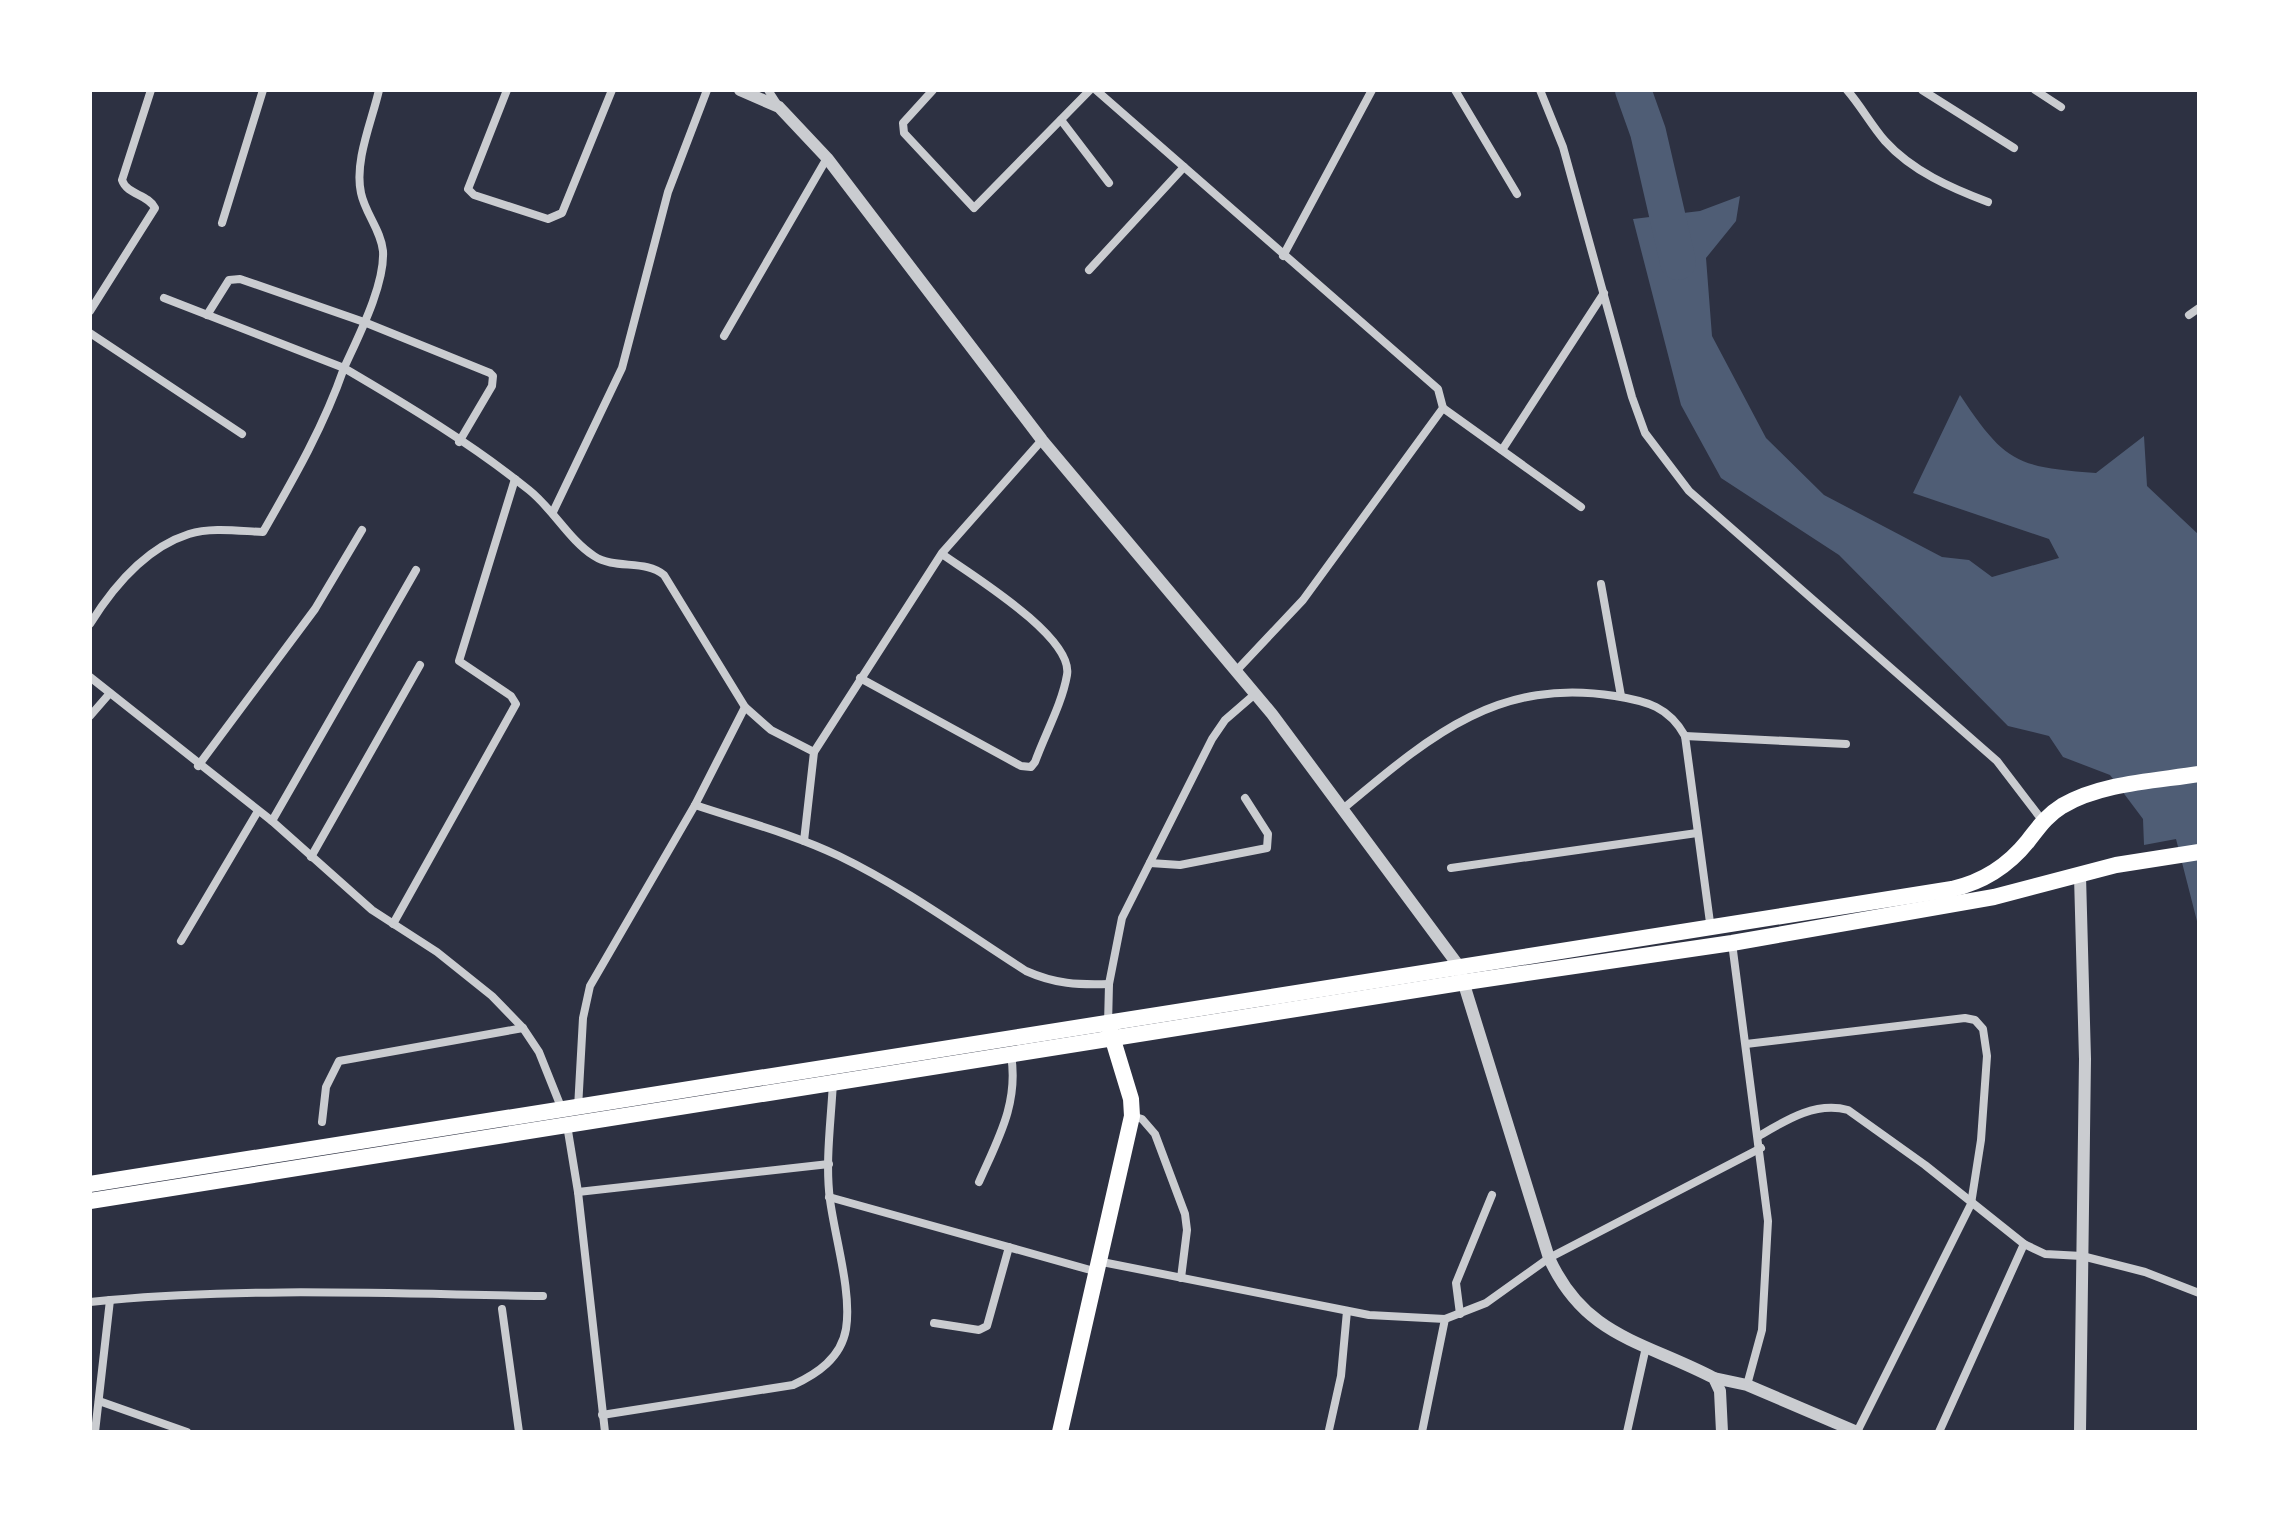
<svg xmlns="http://www.w3.org/2000/svg" width="2289" height="1522" font-family="'Roboto Condensed',sans-serif">
	<style>
		.water { fill: #4f5d75 }
		.lines { fill: none; stroke-linecap: round; stroke-linejoin: round }
		.river { stroke: #4f5d75; stroke-width: 36 }
		.minor { stroke: #caccd0; stroke-width: 8 }
		.tertiary { stroke: #caccd0; stroke-width: 12 }
		.primary { stroke: #fff; stroke-width: 16 }
	</style>
	<rect width="100%" height="100%" fill="#2d3142"/>
	<path class="water" d="M1740,196L1736,221L1706,258L1712,336L1766,438L1824,495L1942,557L1969,560L1992,577L2059,558L2049,539L1913,493L1960,395C2005,462 2015,467 2096,473L2144,436L2147,486L2199,535V929L2176,839L2144,845L2143,819L2110,775L2063,757L2049,736L2008,726L1839,555L1721,478L1681,405L1633,219L1700,211Z"/>
	<g class="lines">
		<path class="river" d="M1633,90L1648,132L1678,262"/>
		<g class="minor">
			<path d="M507,90L468,189L474,195L548,219L562,213L612,90"/>
			<path d="M768,90L779,107"/>
			<path d="M933,90L903,123L904,133L974,208L1090,90"/>
			<path d="M1096,90L1438,389L1443,408L1303,600L1237,670"/>
			<path d="M1455,90L1517,194"/>
			<path d="M1540,90L1563,147L1632,397L1645,433L1689,491L1997,761L2042,820"/>
			<path d="M1847,90C1861,106 1871,125 1885,141C1912,171 1951,188 1988,202"/>
			<path d="M1922,90L2014,148"/>
			<path d="M2035,90L2061,107"/>
			<path d="M1061,120L1109,183"/>
			<path d="M222,223L263,90"/>
			<path d="M1283,256L1372,90"/>
			<path d="M1089,270L1184,167"/>
			<path d="M164,298L344,368C358,337 385,285 383,251C381,230 365,213 361,193C354,161 372,121 379,90"/>
			<path d="M90,311L155,208C148,194 127,195 122,180L151,90"/>
			<path d="M207,315L229,280L240,279L364,322L490,373L493,376L492,386L459,442"/>
			<path d="M2189,315L2199,308"/>
			<path d="M90,333L242,434"/>
			<path d="M724,336L827,158"/>
			<path d="M1443,408L1581,507"/>
			<path d="M1502,450L1604,293"/>
			<path d="M553,512L622,368L668,192L707,90"/>
			<path d="M1601,584L1621,696"/>
			<path d="M90,624C113,587 145,548 189,534C211,527 239,531 263,532C294,478 324,426 344,368C407,405 472,444 529,490C553,509 569,540 594,556C615,570 645,559 664,575L745,707L771,730L814,752L804,841"/>
			<path d="M90,677L272,821L372,910L437,952L492,996L523,1028L539,1052L563,1112"/>
			<path d="M860,678L1021,766L1031,767L1035,762C1045,734 1062,704 1067,675C1074,637 970,574 942,554"/>
			<path d="M90,716L110,693"/>
			<path d="M1685,736L1846,744"/>
			<path d="M814,752L942,553L1042,440"/>
			<path d="M198,766L315,609L362,530"/>
			<path d="M695,805C743,821 793,834 839,856C905,888 965,932 1026,971C1055,984 1078,985 1109,984"/>
			<path d="M1344,808C1429,737 1497,677 1615,696C1647,701 1669,707 1685,736L1711,930"/>
			<path d="M272,821L416,570"/>
			<path d="M311,857L420,665"/>
			<path d="M1150,863L1180,865L1267,848L1268,834L1245,798"/>
			<path d="M1451,868L1697,833"/>
			<path d="M393,924L516,704L511,696L459,661L515,479"/>
			<path d="M181,941L258,811"/>
			<path d="M1732,943L1768,1221L1762,1330L1747,1385"/>
			<path d="M1108,1025L1109,984L1122,918L1212,739L1225,720L1255,694"/>
			<path d="M1746,1044L1965,1018L1975,1020L1983,1029L1987,1056L1981,1140L1971,1204L1857,1432"/>
			<path d="M578,1108L583,1018L590,986L695,805L745,707"/>
			<path d="M1132,1116L1142,1119L1155,1134L1185,1214L1187,1230L1181,1278"/>
			<path d="M322,1122L326,1087L339,1061L523,1028"/>
			<path d="M567,1125L578,1192L605,1432"/>
			<path d="M1759,1136C1786,1120 1816,1101 1848,1110L1925,1165L2024,1244L2045,1254L2082,1256L2145,1272L2199,1293"/>
			<path d="M979,1182C998,1139 1019,1103 1011,1055"/>
			<path d="M578,1192L829,1164"/>
			<path d="M829,1197L1094,1271"/>
			<path d="M1097,1261L1369,1315L1445,1319L1486,1303L1549,1258L1761,1148"/>
			<path d="M110,1300C254,1287 399,1294 543,1296"/>
			<path d="M90,1302L110,1300L95,1432"/>
			<path d="M502,1309L519,1432"/>
			<path d="M1460,1314L1456,1283L1492,1195"/>
			<path d="M934,1323L979,1330L987,1326L1009,1247"/>
			<path d="M99,1401L187,1432"/>
			<path d="M602,1415L793,1385C817,1374 841,1358 846,1329C852,1292 835,1238 830,1200C825,1162 831,1121 833,1082"/>
			<path d="M1329,1430L1341,1376L1347,1311"/>
			<path d="M1422,1432L1445,1319"/>
			<path d="M1627,1432L1646,1347"/>
			<path d="M1939,1432L2024,1244"/>
		</g>
		<g class="tertiary">
			<path d="M740,90L779,107L827,158L1042,440L1272,714L1458,965L1549,1258C1585,1337 1643,1341 1714,1378L1720,1391L1722,1432"/>
			<path d="M2080,876L2085,1059L2080,1432"/>
			<path d="M1714,1378L1747,1385L1857,1432"/>
		</g>
		<g class="primary">
			<path d="M90,1184L1952,889C1983,882 2008,866 2028,841C2039,827 2046,816 2062,806C2101,783 2155,781 2199,774"/>
			<path d="M90,1201L1466,982L1732,943L1994,897L2116,865L2199,852"/>
			<path d="M1060,1432L1132,1116L1131,1099L1110,1030"/>
		</g>
	</g>
	<rect width="2289" height="1522" fill="none" stroke="#ffffff" stroke-width="184"/>
</svg>
